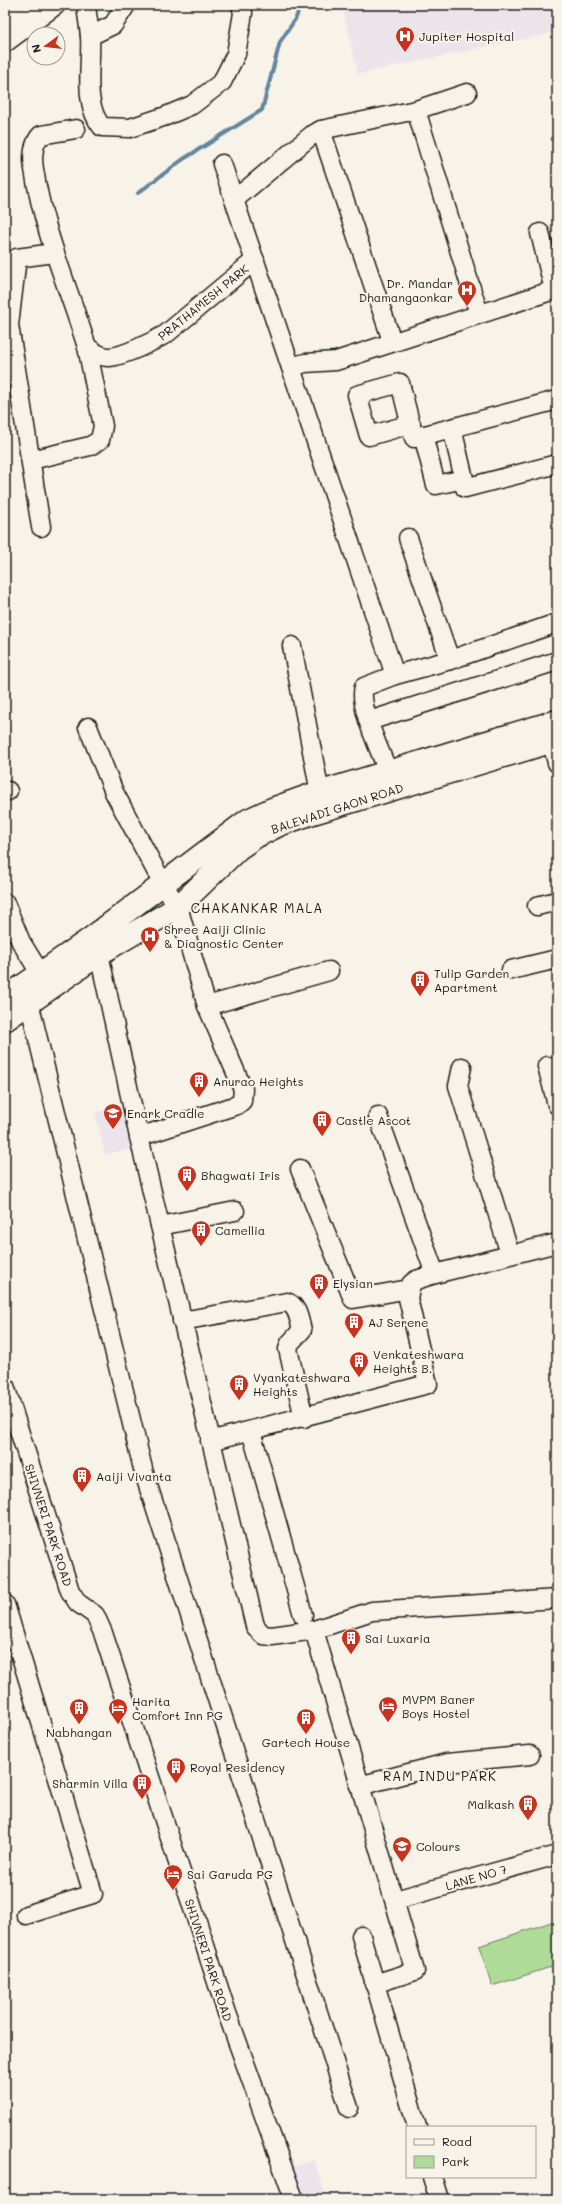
<svg xmlns="http://www.w3.org/2000/svg" width="562" height="2204" font-family="Mali,sans-serif">
	<style>
		.built { fill: #ebe4eb }
		.green { fill: #afdb99; stroke: #667c5a }
		.lines { fill: none; stroke-linecap: round; stroke-linejoin: round }
		.stream { stroke: #64859d; stroke-width: 4 }
		.minor-casing { stroke: #1c1c1c; stroke-width: 21 }
		.major-casing { stroke: #1c1c1c; stroke-width: 25 }
		.minor { stroke: #f7f3e8; stroke-width: 18 }
		.major { stroke: #f7f3e8; stroke-width: 22 }
		.labels { text-anchor: middle; dominant-baseline: central; stroke-width: 4; stroke-linejoin: round; paint-order: stroke }
		.poi-label { font-size: 12px; fill: #1c1c1c; stroke: #f7f3e8; text-anchor: start }
		.street-label { font-size: 12px; fill: #1c1c1c; stroke: #f7f3e8 }
		.neighbourhood-label { font-size: 13px; letter-spacing: 1px; fill: #1c1c1c; stroke: #f7f3e8 }
	</style>
	<rect width="100%" height="100%" fill="#f7f3e8"/>
	<filter id="ink" filterUnits="userSpaceOnUse"><feTurbulence type="fractalNoise" baseFrequency=".025" numOctaves="2"/><feDisplacementMap in="SourceGraphic" scale="8" xChannelSelector="R" yChannelSelector="G"/><feConvolveMatrix kernelMatrix="1 2 1 2 8 2 1 2 1" color-interpolation-filters="sRGB"/></filter>
	<g filter="url(#ink)">
		<g class="built">
			<path d="M342,5H557V32L358,74Z"/>
			<path d="M121,1106L131,1148L105,1155L95,1112Z"/>
			<path d="M314,2160L327,2199H303L293,2167Z"/>
		</g>
		<path class="green" d="M557,1920V1965L492,1986L479,1946Z"/>
		<g class="lines">
			<path class="stream" d="M138,193L182,160L262,110L280,42L296,18L300,5"/>
			<defs>
				<g id="minor">
					<path d="M86,5C87,15 89,26 90,36C92,65 82,103 102,127L130,128L166,116L192,105L222,82L236,54L243,13L241,5"/>
					<path d="M5,22L29,5"/>
					<path d="M90,36L113,25L126,5"/>
					<path d="M5,43L56,5"/>
					<path d="M416,110L479,314"/>
					<path d="M76,129L41,135C33,143 32,158 34,169C43,231 69,289 87,347C94,352 102,358 110,357C124,356 154,341 166,334L255,260"/>
					<path d="M321,130L392,341"/>
					<path d="M222,164L395,675"/>
					<path d="M234,200L312,135L321,130L416,110L467,93"/>
					<path d="M291,367L305,363L336,361L554,290L540,233"/>
					<path d="M411,424L369,436L357,395L400,383L414,438L557,400"/>
					<path d="M423,435L436,485L464,479L452,428"/>
					<path d="M31,460L90,446L100,440L103,426L87,347"/>
					<path d="M465,488L557,464"/>
					<path d="M41,527L9,325L17,258L54,253"/>
					<path d="M408,538L450,660"/>
					<path d="M292,646L320,793"/>
					<path d="M369,721L557,661"/>
					<path d="M88,727L114,792L163,884L178,907L207,1006L243,1089L242,1101L237,1105L139,1137"/>
					<path d="M552,742L557,763"/>
					<path d="M393,785C386,762 357,707 364,687L395,675L450,660L557,623"/>
					<path d="M5,792L8,791"/>
					<path d="M5,903L21,942L40,973"/>
					<path d="M537,906L557,901"/>
					<path d="M93,944L99,954L139,1137L255,1626L263,1635L272,1636L314,1630L372,1611L557,1599"/>
					<path d="M511,970L557,959"/>
					<path d="M29,1002L144,1473L349,2108"/>
					<path d="M207,1006L329,971"/>
					<path d="M547,1066L557,1105"/>
					<path d="M462,1067L458,1086L510,1254"/>
					<path d="M378,1116L435,1274"/>
					<path d="M300,1169L353,1299L409,1289"/>
					<path d="M160,1226L235,1211"/>
					<path d="M182,1321L287,1302C298,1306 299,1320 302,1330L290,1343L288,1349L304,1418"/>
					<path d="M5,1386L70,1591L78,1603L95,1615L103,1633L227,2013L294,2199"/>
					<path d="M251,1431L303,1615"/>
					<path d="M210,1441L428,1384L408,1298L411,1284L416,1280L435,1274L557,1243"/>
					<path d="M5,1604L93,1894L26,1915"/>
					<path d="M314,1630L415,1971L374,1984"/>
					<path d="M359,1786L447,1763L530,1755"/>
					<path d="M395,1900L557,1855"/>
					<path d="M361,1936L417,2127"/>
					<path d="M432,2177L439,2199"/>
				</g>
				<g id="major">
					<path d="M5,998L90,939L248,820L272,809L308,796L557,721"/>
					<path d="M5,1020L99,954L178,907L238,849L257,836L279,825L313,813L557,740"/>
				</g>
			</defs>
			<use href="#minor" class="minor-casing"/>
			<use href="#major" class="major-casing"/>
			<use href="#minor" class="minor"/>
			<use href="#major" class="major"/>
		</g>
	</g>
	<defs>
		<symbol id="hospital-pin" viewBox="-11 -11 22 30"><path d="M0 17L-7.5 6A9.5 9.5 0 1 1 7.5 6Z" fill="#c8321e" stroke="#f7f3e8"/><path d="M-5-5h3v3.5h4V-5h3V5h-3V1.5h-4V5h-3Z" fill="#fff"/></symbol>
		<symbol id="building-pin" viewBox="-11 -11 22 30"><path d="M0 17L-7.5 6A9.5 9.5 0 1 1 7.5 6Z" fill="#c8321e" stroke="#f7f3e8"/><path d="M-4-6H4V6H1V3H-1V6H-4ZM-2.5-4.3h1.7v1.8h-1.7ZM.8-4.3h1.7v1.8H.8ZM-2.5-1h1.7V.8h-1.7ZM.8-1h1.7V.8H.8Z" fill="#fff"/></symbol>
		<symbol id="school-pin" viewBox="-11 -11 22 30"><path d="M0 17L-7.5 6A9.5 9.5 0 1 1 7.5 6Z" fill="#c8321e" stroke="#f7f3e8"/><path d="M0-5L7-2L0 1L-7-2ZM-4 1L0 2.5L4 1V4Q0 6-4 4Z" fill="#fff"/></symbol>
		<symbol id="hotel-pin" viewBox="-11 -11 22 30"><path d="M0 17L-7.5 6A9.5 9.5 0 1 1 7.5 6Z" fill="#c8321e" stroke="#f7f3e8"/><path d="M-6-4.5h1.5V1H6V5H4.5V3h-9V5H-6ZM-4 0a1.8 1.8 0 1 1 3.6 0ZM.5 0V-2.5h3Q6-2.5 6 0Z" fill="#fff"/></symbol>
	</defs>
	<g fill-rule="evenodd">
		<use href="#hospital-pin" x="394" y="25" width="22" height="30"/>
		<use href="#hospital-pin" x="456" y="279" width="22" height="30"/>
		<use href="#hospital-pin" x="139" y="925" width="22" height="30"/>
		<use href="#building-pin" x="409" y="969" width="22" height="30"/>
		<use href="#building-pin" x="188" y="1070" width="22" height="30"/>
		<use href="#school-pin" x="102" y="1102" width="22" height="30"/>
		<use href="#building-pin" x="311" y="1109" width="22" height="30"/>
		<use href="#building-pin" x="176" y="1164" width="22" height="30"/>
		<use href="#building-pin" x="190" y="1219" width="22" height="30"/>
		<use href="#building-pin" x="308" y="1272" width="22" height="30"/>
		<use href="#building-pin" x="343" y="1311" width="22" height="30"/>
		<use href="#building-pin" x="348" y="1350" width="22" height="30"/>
		<use href="#building-pin" x="228" y="1373" width="22" height="30"/>
		<use href="#building-pin" x="71" y="1465" width="22" height="30"/>
		<use href="#building-pin" x="340" y="1627" width="22" height="30"/>
		<use href="#hotel-pin" x="377" y="1695" width="22" height="30"/>
		<use href="#building-pin" x="68" y="1697" width="22" height="30"/>
		<use href="#hotel-pin" x="107" y="1697" width="22" height="30"/>
		<use href="#building-pin" x="295" y="1707" width="22" height="30"/>
		<use href="#building-pin" x="165" y="1756" width="22" height="30"/>
		<use href="#building-pin" x="131" y="1772" width="22" height="30"/>
		<use href="#building-pin" x="517" y="1793" width="22" height="30"/>
		<use href="#school-pin" x="391" y="1835" width="22" height="30"/>
		<use href="#hotel-pin" x="162" y="1863" width="22" height="30"/>
	</g>
	<g class="labels">
		<g class="poi-label">
			<text x="419" y="36">Jupiter Hospital</text>
			<text x="453" y="283" text-anchor="end">Dr. Mandar<tspan x="453" dy="14">Dhamangaonkar</tspan></text>
			<text x="164" y="929">Shree Aaiji Clinic<tspan x="164" dy="14">&amp; Diagnostic Center</tspan></text>
			<text x="434" y="973">Tulip Garden<tspan x="434" dy="14">Apartment</tspan></text>
			<text x="213" y="1081">Anurao Heights</text>
			<text x="127" y="1113">Enark Cradle</text>
			<text x="336" y="1120">Castle Ascot</text>
			<text x="201" y="1175">Bhagwati Iris</text>
			<text x="215" y="1230">Camellia</text>
			<text x="333" y="1283">Elysian</text>
			<text x="368" y="1322">AJ Serene</text>
			<text x="373" y="1354">Venkateshwara<tspan x="373" dy="14">Heights B.</tspan></text>
			<text x="253" y="1377">Vyankateshwara<tspan x="253" dy="14">Heights</tspan></text>
			<text x="96" y="1476">Aaiji Vivanta</text>
			<text x="365" y="1638">Sai Luxaria</text>
			<text x="402" y="1699">MVPM Baner<tspan x="402" dy="14">Boys Hostel</tspan></text>
			<text x="132" y="1701">Harita<tspan x="132" dy="14">Comfort Inn PG</tspan></text>
			<text x="79" y="1732" text-anchor="middle">Nabhangan</text>
			<text x="306" y="1742" text-anchor="middle">Gartech House</text>
			<text x="190" y="1767">Royal Residency</text>
			<text x="128" y="1783" text-anchor="end">Sharmin Villa</text>
			<text x="514" y="1804" text-anchor="end">Malkash</text>
			<text x="416" y="1846">Colours</text>
			<text x="187" y="1874">Sai Garuda PG</text>
		</g>
		<g class="street-label">
			<text transform="translate(203 302) rotate(-39)">PRATHAMESH PARK</text>
			<text transform="translate(337 808) rotate(-18)">BALEWADI GAON ROAD</text>
			<text transform="translate(49 1525) rotate(72)">SHIVNERI PARK ROAD</text>
			<text transform="translate(476 1877) rotate(-16)">LANE NO 7</text>
			<text transform="translate(209 1960) rotate(72)">SHIVNERI PARK ROAD</text>
		</g>
		<g class="neighbourhood-label">
			<text x="257" y="907">CHAKANKAR MALA</text>
			<text x="440" y="1775">RAM INDU PARK</text>
		</g>
	</g>
	<rect width="562" height="2204" fill="none" stroke="#f7f3e8" stroke-width="20"/>
	<rect x="10" y="10" width="542" height="2184" fill="none" stroke="#1c1c1c" stroke-width="1.5" filter="url(#ink)"/>
	<rect x="406" y="2126" width="130" height="52" fill="#f7f3e8" stroke="#9f9d96"/>
	<rect x="414" y="2139" width="20" height="6" fill="#f7f3e8" stroke="#9f9d96"/>
	<text x="442" y="2146" font-size="12" fill="#1c1c1c">Road</text>
	<rect x="414" y="2156" width="20" height="12" fill="#afdb99" stroke="#9f9d96"/>
	<text x="442" y="2166" font-size="12" fill="#1c1c1c">Park</text>
	<g transform="translate(46 46) rotate(255)"><circle r="19" fill="#f7f3e8" stroke="#9f9d96"/>
	<path d="M0-3L7 15L0 10L-7 15Z" fill="#c8321e"/>
	<text y="-6" font-size="11" font-weight="bold" text-anchor="middle" fill="#1c1c1c">N</text>
	</g>
</svg>
